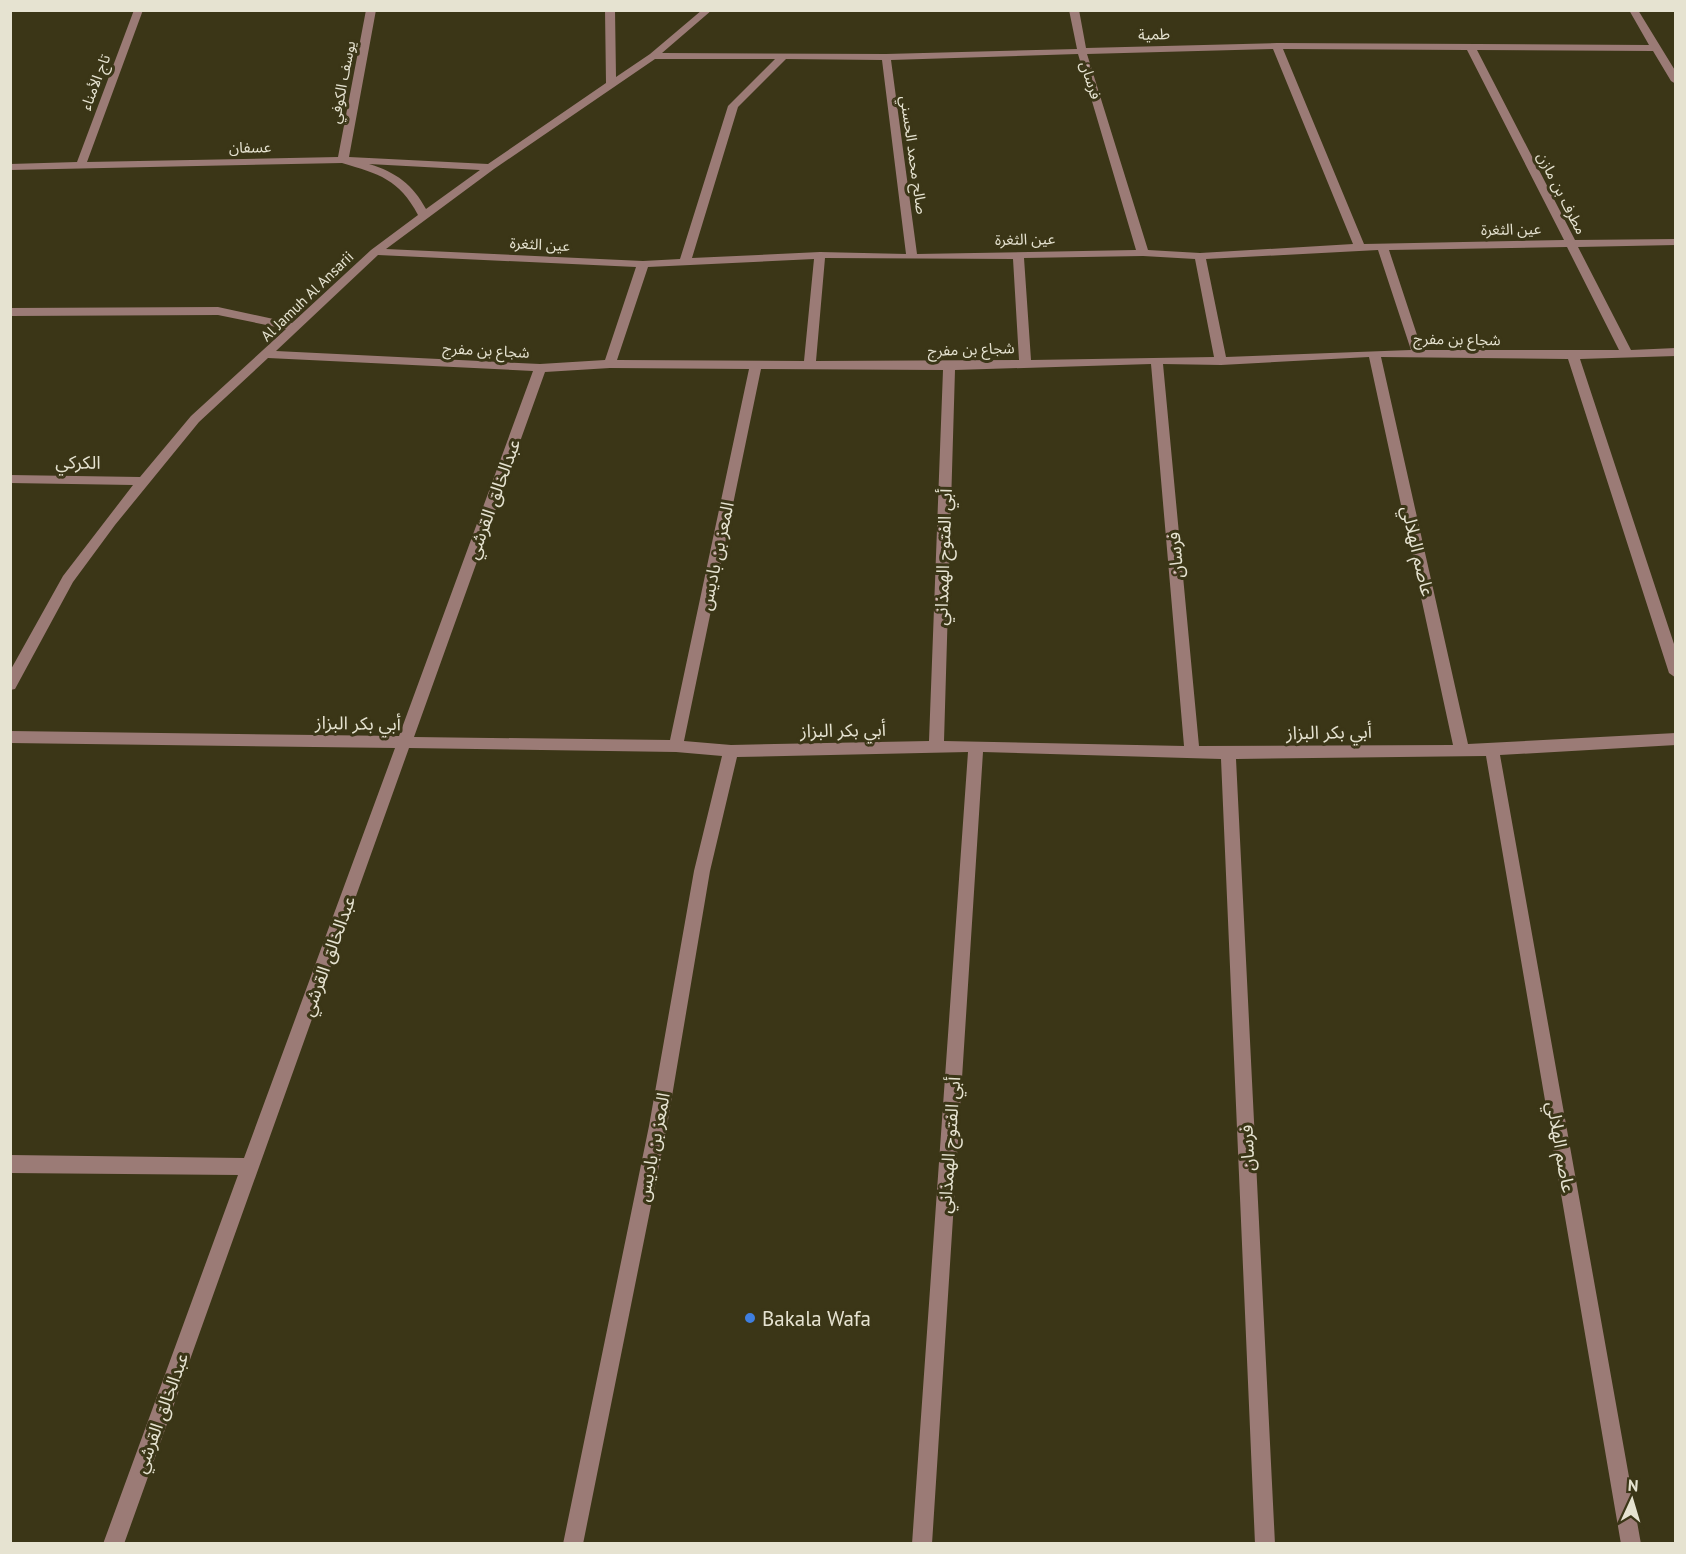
<svg xmlns="http://www.w3.org/2000/svg" width="1686" height="1554" font-family="'PT Sans','Noto Sans Arabic',sans-serif">
	<style>
		.lines { fill: none; stroke-linecap: round; stroke-linejoin: round }
		.minor { fill: #9b7b76; fill-rule: evenodd }
		.shop-dot { fill: #3f7fe0; stroke: #3b3617; stroke-width: 2 }
		.labels { text-anchor: middle; dominant-baseline: central; stroke-width: 6; stroke-linejoin: round; paint-order: stroke }
		.far-street-label { font-size: 15px; fill: #e6e3d1; stroke: #3b3617 }
		.street-label { font-size: 18px; fill: #e6e3d1; stroke: #3b3617 }
		.near-poi-label { font-size: 21px; fill: #e6e3d1; stroke: #3b3617; text-anchor: start }
	</style>
	<rect width="100%" height="100%" fill="#3b3617"/>
	<g class="lines">
		<path class="minor" d="M134,10H143L87,162L338,157L366,10H376L349,157L488,164L606,83L605,10H615L616,77L650,54L702,10H712L662,53L886,54L1077,49L1069,10H1079L1086,48L1277,43L1649,45L1629,10H1638L1676,72V84L1671,81L1653,51L1477,50L1575,240L1676,239V245L1578,247L1631,350L1676,348V356L1580,359L1676,650V678L1669,673L1568,359L1381,357L1468,744L1676,733V745L1500,755L1641,1544H1621L1486,756L1236,759L1275,1544H1255L1221,759L983,752L932,1544H912L968,752L737,757L710,871L667,1126L583,1544H563L649,1126L694,871L722,756L676,752L409,748L124,1544H103L238,1175L10,1173V1155L244,1158L395,748L10,743V731L399,736L533,371L268,358L199,422L115,525L73,582L15,689L10,690V671L63,576L133,485L10,483V475L140,477L191,416L286,329L218,315L10,316V308L218,307L292,323L371,250L418,215C399,179 379,174 342,163L10,170V164L77,162ZM1273,49L1353,244L1200,253L1148,250L1087,54ZM1283,49L1467,50L1564,240L1364,244ZM1078,54L1136,250L917,254L891,60ZM655,59H775L728,106L680,259L643,261L386,249L494,169ZM786,59L882,60L906,254L820,252L692,258L738,107ZM369,164L480,170L426,209C413,185 396,172 369,164ZM1567,247L1619,350H1422L1389,250ZM1378,250L1411,350L1226,357L1206,259ZM378,255L636,267L605,360L540,364L276,351ZM1143,256L1195,259L1214,357L1031,360L1024,258ZM825,258L1013,259L1019,360L816,361ZM814,259L804,361L617,360L648,267ZM1369,357L1453,745L1199,746L1163,364L1221,365ZM1151,364L1184,746L944,741L955,370ZM610,368L749,369L670,740L414,737L545,372ZM761,369L943,370L929,741L731,745L684,741Z"/>
	</g>
	<circle class="shop-dot" cx="750" cy="1318" r="6"/>
	<g class="labels">
		<g class="far-street-label">
			<text transform="translate(1154 34) rotate(-2)">طمية</text>
			<text transform="translate(1091 80) rotate(73)">فرسان</text>
			<text transform="translate(95 82) rotate(-69)">تاج الأمناء</text>
			<text transform="translate(342 82) rotate(-79)">يوسف الكوفي</text>
			<text transform="translate(250 147) rotate(-1)">عسفان</text>
			<text transform="translate(914 155) rotate(82)">صالح محمد الحسني</text>
			<text transform="translate(1562 193) rotate(63)">مطرف بن مازن</text>
			<text transform="translate(1511 229) rotate(-1)">عين الثغرة</text>
			<text transform="translate(1025 239) rotate(-1)">عين الثغرة</text>
			<text transform="translate(540 244) rotate(3)">عين الثغرة</text>
			<text transform="translate(307 296) rotate(-44)">Al Jamuh Al Ansarii</text>
			<text transform="translate(1457 339) rotate(1)">شجاع بن مفرج</text>
			<text transform="translate(971 349) rotate(-2)">شجاع بن مفرج</text>
			<text transform="translate(486 350) rotate(3)">شجاع بن مفرج</text>
		</g>
		<g class="street-label">
			<text transform="translate(78 462) rotate(1)">الكركي</text>
			<text transform="translate(493 499) rotate(-70)">عبدالخالق القرشي</text>
			<text transform="translate(1418 551) rotate(77)">عاصم الهلالي</text>
			<text transform="translate(1175 555) rotate(-95)">فرسان</text>
			<text transform="translate(716 556) rotate(-78)">المعز بن باديس</text>
			<text transform="translate(943 557) rotate(-88)">أبي الفتوح الهمذاني</text>
			<text transform="translate(358 723) rotate(1)">أبي بكر البزاز</text>
			<text transform="translate(843 730) rotate(-1)">أبي بكر البزاز</text>
			<text transform="translate(1329 732) rotate(-1)">أبي بكر البزاز</text>
			<text transform="translate(328 956) rotate(-70)">عبدالخالق القرشي</text>
			<text transform="translate(949 1145) rotate(-86)">أبي الفتوح الهمذاني</text>
			<text transform="translate(653 1147) rotate(-79)">المعز بن باديس</text>
			<text transform="translate(1561 1147) rotate(80)">عاصم الهلالي</text>
			<text transform="translate(1247 1148) rotate(-93)">فرسان</text>
			<text transform="translate(161 1413) rotate(-70)">عبدالخالق القرشي</text>
		</g>
		<g class="near-poi-label">
			<text x="762" y="1318">Bakala Wafa</text>
		</g>
	</g>
	<rect width="1686" height="1554" fill="none" stroke="#e6e3d1" stroke-width="24"/>
	<g transform="translate(1632 1500) rotate(4)" stroke="#3b3617" stroke-width="4.5" paint-order="stroke">
	<path d="M0-4.5L10 22L0 15L-10 22Z" fill="#e6e3d1"/>
	<text y="-9" font-size="16" font-weight="bold" text-anchor="middle" fill="#e6e3d1">N</text>
	</g>
</svg>
